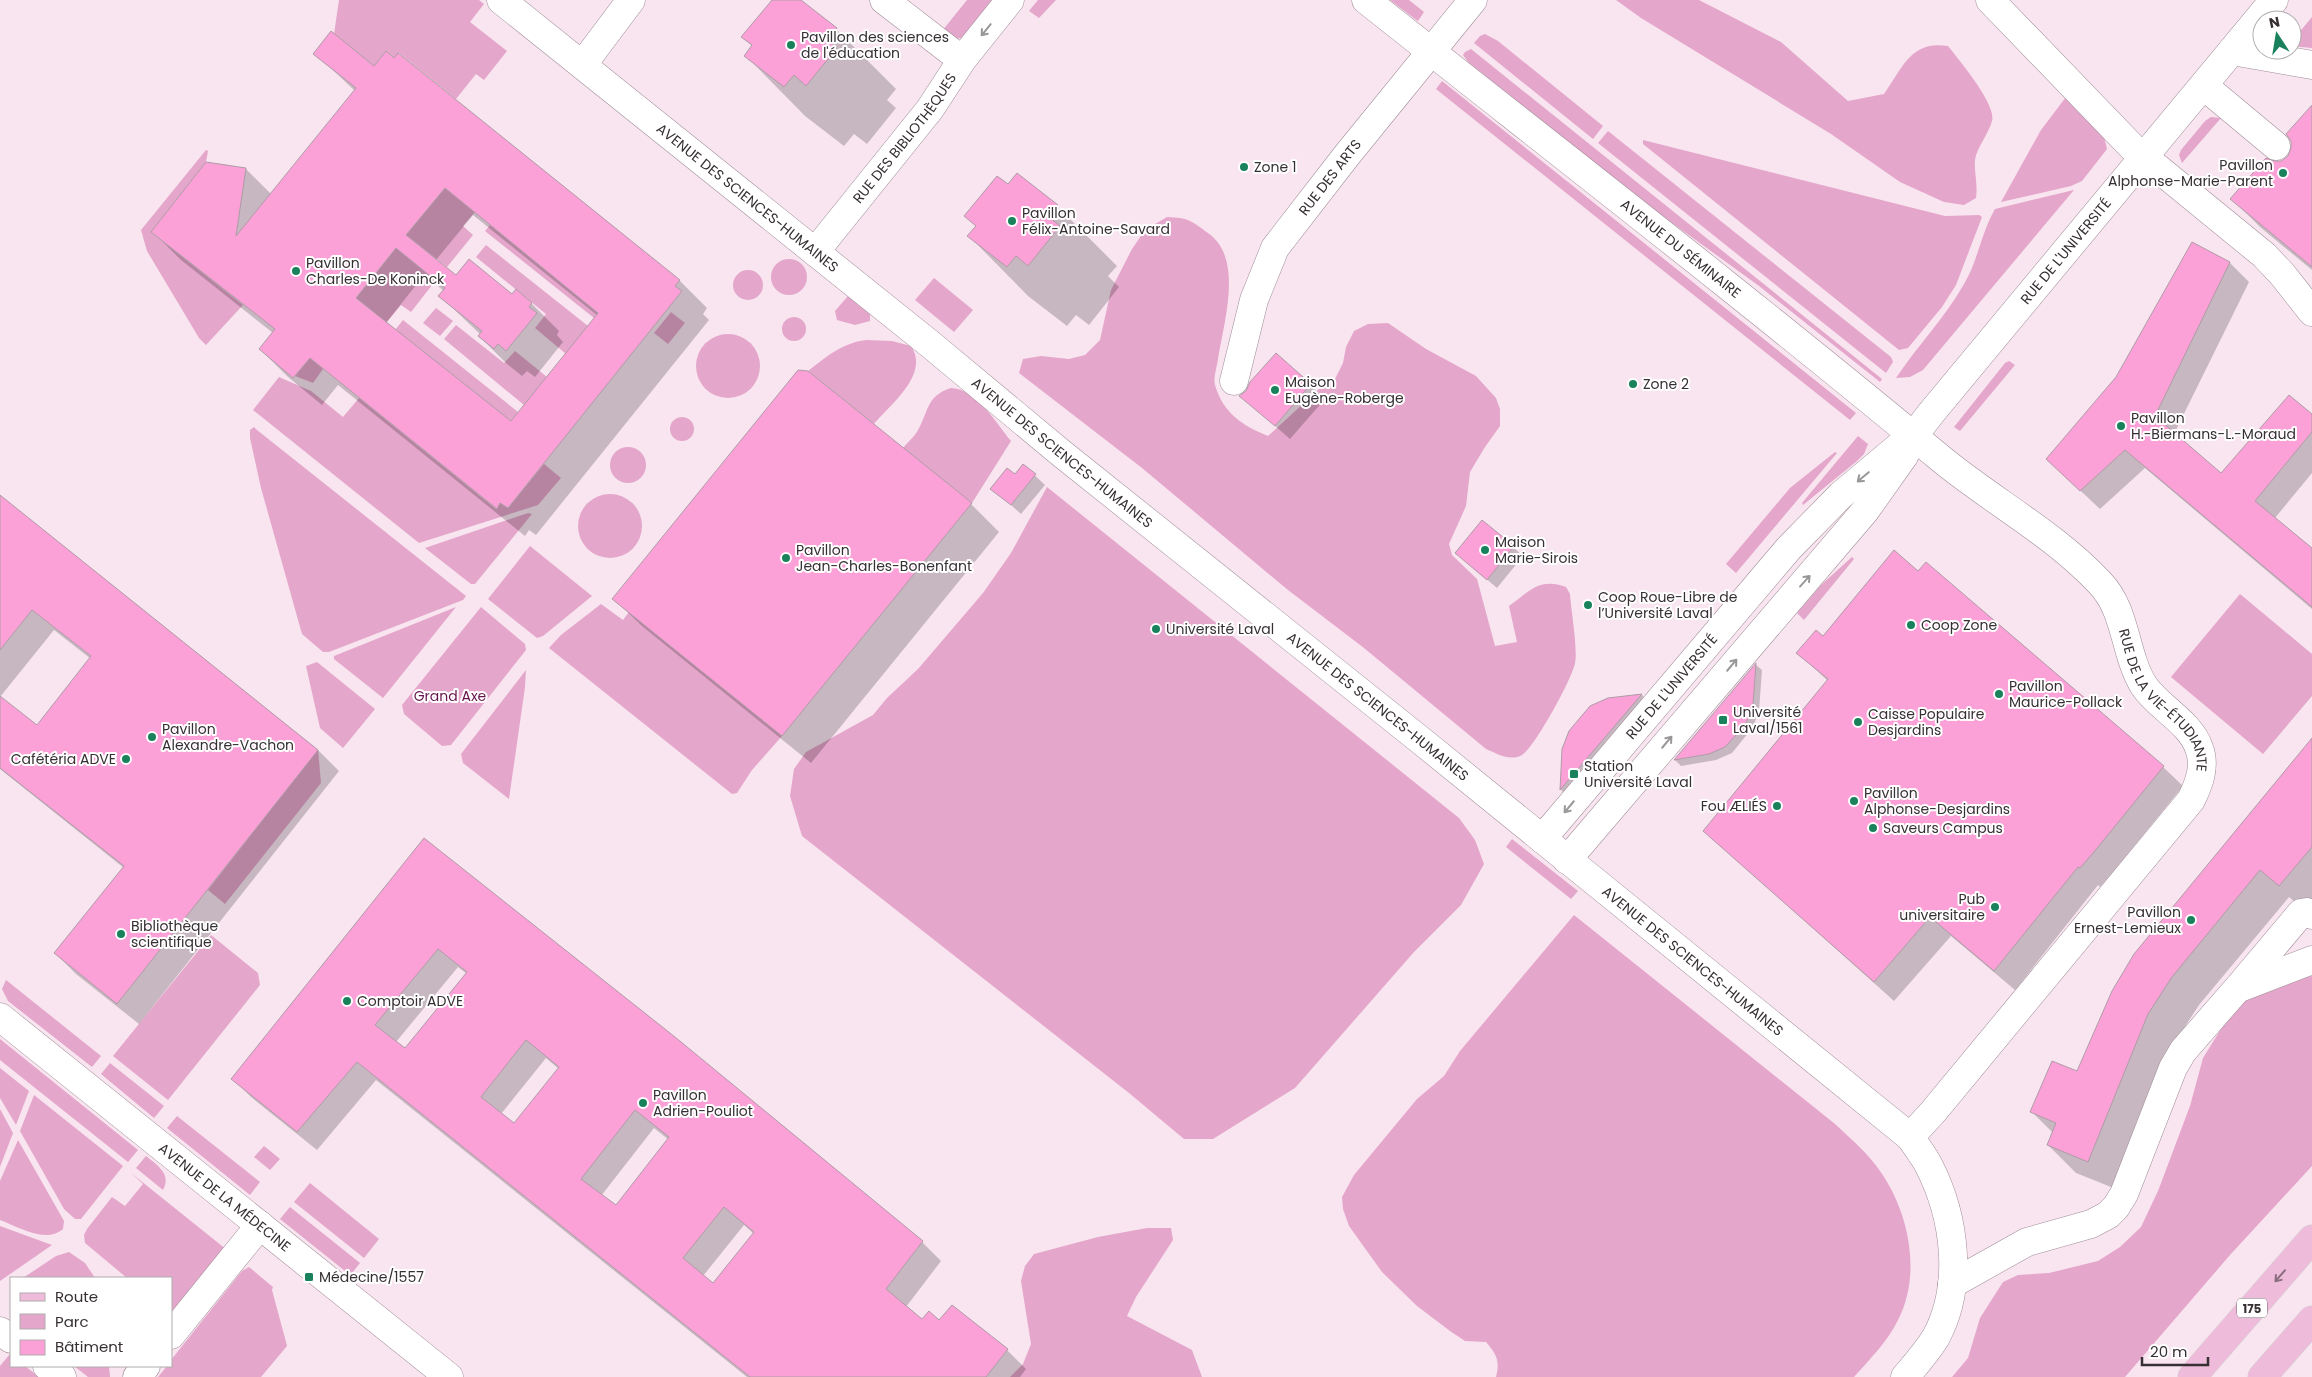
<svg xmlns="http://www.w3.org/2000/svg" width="2312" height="1377" font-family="Poppins,sans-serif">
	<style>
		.green { fill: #e4a6ca }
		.shadow { fill: #0003; fill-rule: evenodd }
		.building { fill: #fca0d8; stroke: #ae9ca6; fill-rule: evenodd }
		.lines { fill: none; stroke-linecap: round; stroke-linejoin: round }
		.minor-casing { stroke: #9f8d97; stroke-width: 29 }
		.major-casing { stroke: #d3d1d2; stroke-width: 29 }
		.minor { stroke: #fff; stroke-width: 28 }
		.major { stroke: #efbbda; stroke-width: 28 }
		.oneway { stroke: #9a9799 }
		.oneway2 { stroke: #896e7e }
		.poi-dot { fill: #19815c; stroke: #fff; stroke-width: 2 }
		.labels { text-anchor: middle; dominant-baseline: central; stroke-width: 4; stroke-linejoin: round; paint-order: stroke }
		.shield { fill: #fff; stroke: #726d70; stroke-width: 1 }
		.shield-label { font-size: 12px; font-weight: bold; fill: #362f33 }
		.poi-label { font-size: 14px; fill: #362f33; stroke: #fff; text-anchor: start }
		.street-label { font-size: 14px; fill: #362f33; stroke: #fff }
		.park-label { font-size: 14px; fill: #66164d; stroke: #fff }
	</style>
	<rect width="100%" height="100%" fill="#f9e5f0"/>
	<g class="green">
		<path d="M339,0H479L484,4L470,22L507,51L484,80L476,74L456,99L399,53L394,58L386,51L374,66L334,34Z"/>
		<path d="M967,0H997L963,38L953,39L942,31Z"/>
		<path d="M1038,0H1056L1039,18L1029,11Z"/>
		<path d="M1390,0H1409L1424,12L1418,21L1415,19Z"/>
		<path d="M1616,0H1699L1781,42L1848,101L1884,94C1903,67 1911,40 1948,46C1959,60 1997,105 1992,121C1989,133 1976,149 1975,160C1974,172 1978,185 1976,198L1964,205L1944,202L1900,182L1831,134L1641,18Z"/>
		<path d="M2312,17V48L2292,46V41Z"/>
		<path d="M1485,34L1498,41L1603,126L1593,139L1474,43L1480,36Z"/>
		<path d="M1471,49L1882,379L1880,382L1759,286L1631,193L1468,62L1463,55L1465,52Z"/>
		<path d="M1442,81L1856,413L1850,420L1436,89Z"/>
		<path d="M2066,97L2104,137L2107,149L2082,181L2071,186L2001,202L2041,130Z"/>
		<path d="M2211,117L2221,118L2182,163L2179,155L2181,150L2205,121Z"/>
		<path d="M1608,131L1891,357L1893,362L1886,373L1598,143Z"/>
		<path d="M1643,140L1945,216L1979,215L1982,217L1956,285L1942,307L1913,342L1908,348L1899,350L1643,144Z"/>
		<path d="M206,150L208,151L206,162L151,232L243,305L206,345L199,338L147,251L141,230Z"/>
		<path d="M445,188L475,212L463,226L473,235L447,267L406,235Z"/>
		<path d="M2074,190L1923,370L1910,377L1896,378C1917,346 1945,318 1964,284C1978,261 1981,233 1995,209Z"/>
		<path d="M1167,217C1189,218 1190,220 1208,233C1244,258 1224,321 1218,359C1217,367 1213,378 1215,385C1223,413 1243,426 1268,436L1319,389L1335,379L1343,363L1346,347L1354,331L1368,324L1388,323L1426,349L1476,376L1496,398L1500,409V426L1485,447L1470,472L1466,506L1449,544L1452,555L1477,579L1495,646L1517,642L1509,606C1530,591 1539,577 1566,587L1570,594C1571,610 1578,649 1575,663C1572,679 1535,747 1522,755C1510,762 1496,753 1486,749L1364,648L1288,590L1142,468L1019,373L1023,359L1041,356L1069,359L1085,355L1100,340L1111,290L1132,249L1145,230Z"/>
		<path d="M490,225L598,313L594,318L485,231Z"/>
		<path d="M486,245L588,326L566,354L535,328L546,314L476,257Z"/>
		<path d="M396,248L436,280L411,312L401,305L386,323L356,298Z"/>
		<circle cx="789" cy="277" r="18"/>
		<circle cx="748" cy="285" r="15"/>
		<path d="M934,278L973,310L954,332L915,300Z"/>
		<path d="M848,296L870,313V321L855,325L837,320L835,311Z"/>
		<path d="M436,308L453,321L440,336L423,323Z"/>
		<path d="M671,312L685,323L668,344L654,333Z"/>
		<circle cx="794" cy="329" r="12"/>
		<path d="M403,320L518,412L511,421L395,330Z"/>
		<path d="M456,325L504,363L515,351L547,377L524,405L444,339Z"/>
		<circle cx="728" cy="366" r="32"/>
		<path d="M866,340L892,341L911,346C930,374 891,404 874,424L808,371C826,357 842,343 866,340Z"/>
		<path d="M310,358L323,369L313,383L295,376Z"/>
		<path d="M2009,361L2015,365L1960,431L1954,427L2005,363Z"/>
		<path d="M279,377L311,391L343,417L359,398L496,509L500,503L508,508L544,464L561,478L538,505L419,543L253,410Z"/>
		<path d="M951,388C977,389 996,423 1011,441L972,503L903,448C908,442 915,436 918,430C929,411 926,396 951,388Z"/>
		<circle cx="682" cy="429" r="12"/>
		<path d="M254,427L257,430L466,596L463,600L329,652H323L302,634L261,488L250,438V430Z"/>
		<path d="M1858,436L1868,444L1864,454L1857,461L1803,505L1802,503Z"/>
		<circle cx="628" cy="465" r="18"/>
		<path d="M1835,452L1837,453L1736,573L1726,564L1790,488Z"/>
		<path d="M1047,487L1459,818L1475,840L1484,864L1461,905L1414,952L1295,1088L1213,1139H1184L1129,1093L802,836L790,796L794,769L806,752L873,715L887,698L918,669L983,593L1011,553Z"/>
		<circle cx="610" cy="526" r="32"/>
		<path d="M528,513L532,514L475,584H471L425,548Z"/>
		<path d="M530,546L592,596L543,636L537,638L488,599Z"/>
		<path d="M1852,557L1854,559L1804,620L1797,613L1821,585Z"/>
		<path d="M2240,594L2312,654V696L2263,754L2171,677Z"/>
		<path d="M601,604L623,620L629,612L782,736L752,770L737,793L732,794L549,648L561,635Z"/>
		<path d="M456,607L383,698L334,659V656Z"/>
		<path d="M481,607L525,644L526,650L451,745L442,746L404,714L402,705Z"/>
		<path d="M317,662L375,709L343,748L320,728L306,666Z"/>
		<path d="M526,670L525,687L509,799L463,763L461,754Z"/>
		<path d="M318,749L321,783L225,904L208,890Z"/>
		<path d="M1512,839L1578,891L1571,899L1506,847Z"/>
		<path d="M1574,915L1835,1124C1851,1139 1868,1153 1880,1171C1909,1212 1922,1274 1898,1320C1888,1341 1870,1359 1854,1377H1496C1500,1361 1497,1355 1486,1342L1465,1341L1450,1331L1417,1306L1382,1272L1349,1226L1343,1209L1342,1197L1354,1175L1417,1099L1444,1076L1460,1051Z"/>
		<path d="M211,935L258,973L260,985L168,1100L113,1056Z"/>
		<path d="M2312,976V1166L2230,1255L2125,1377H1952L1968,1358L1980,1318L2003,1282L2018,1275L2049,1273L2098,1261L2120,1247L2141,1227L2158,1191L2190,1106L2203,1058L2231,1013L2248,997L2296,978Z"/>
		<path d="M6,980L101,1056L92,1067L8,1001L2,989Z"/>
		<path d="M0,1039L138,1150L128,1162L0,1060Z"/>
		<path d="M110,1063L164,1106L154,1118L101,1074Z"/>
		<path d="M0,1068L29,1091L16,1125L0,1098Z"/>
		<path d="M34,1095L123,1166L81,1219H75L64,1209L20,1131Z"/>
		<path d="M0,1109L13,1133L0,1167Z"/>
		<path d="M177,1116L260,1182L250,1195L167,1128Z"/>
		<path d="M18,1140L64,1221L63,1229C45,1244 19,1227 0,1220V1181Z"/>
		<path d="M264,1146L280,1159L270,1170L254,1157Z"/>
		<path d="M146,1156C157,1165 172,1174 163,1190L136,1168Z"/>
		<path d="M131,1173L227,1250L171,1313V1278H127L85,1243L84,1235L87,1229L112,1197L125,1206L143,1184Z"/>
		<path d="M310,1183L379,1239L364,1258L294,1202Z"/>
		<path d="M290,1207L360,1263L352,1273L345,1271L280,1219Z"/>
		<path d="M0,1226L52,1245L0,1281Z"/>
		<path d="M1147,1228H1171L1173,1240L1136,1297L1127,1316L1192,1350L1202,1377H1010L1023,1364L1031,1344L1021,1281L1025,1266L1034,1254L1098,1237Z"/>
		<path d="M69,1252L85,1263L95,1278H23L56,1256Z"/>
		<path d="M249,1267L273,1287L272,1290L286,1342L287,1346L261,1377H158L167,1366H171V1360L242,1271Z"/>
		<path d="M10,1354L11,1366H25L39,1377H0V1366Z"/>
		<path d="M74,1366H109L110,1377H88Z"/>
	</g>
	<g class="shadow">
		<path d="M773,0H799L836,29L896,89L887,100L896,108L867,144L854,134L844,146L805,116L746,56L753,47L743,37Z"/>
		<path d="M315,53L374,68L395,59L399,54L680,281L707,308L703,314L709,320L536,535L529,530L525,536L338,385L322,405L288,377L260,349L273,333L181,260L153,232L246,169L271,194L355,91ZM473,215L598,316L511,423L386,323L424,275L444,291L440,296L481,335L479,336L507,364L522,376L527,371L535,377L563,342L557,335L559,331L532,304L456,277L436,260Z"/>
		<path d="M2312,108V270L2260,227L2232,199L2274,163L2281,162L2289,157Z"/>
		<path d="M1008,186L1057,206L1117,266L1108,276L1119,287L1089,325L1076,315L1067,326L1028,296L969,236L977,227L966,216Z"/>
		<path d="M2193,244L2230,263L2249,282L2174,434L2222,475L2312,416V473L2275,518L2312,550V609L2145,468L2100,509L2067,478L2117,378Z"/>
		<path d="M1276,355L1325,399L1290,439L1241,396L1247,392Z"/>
		<path d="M1024,465L1045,485L1021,514L992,488L1015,476Z"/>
		<path d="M0,496L318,750L339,771L139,1024L76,974L55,953L124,868L0,769V698L37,727L91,659L54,630L0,697Z"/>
		<path d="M971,504L999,532L811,763L642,626L614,599Z"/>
		<path d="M1483,521L1523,556L1497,588L1456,553Z"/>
		<path d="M1926,564L2163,767L2183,786L2113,872L2100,887L2098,885L2015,990L1951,936L1894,1001L1705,831L1828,681L1798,653L1919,572Z"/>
		<path d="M1756,665L1762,670L1759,711L1753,727L1732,753L1716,760L1681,766L1675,760Z"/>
		<path d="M1642,695L1647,701L1567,796L1561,790L1564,749L1609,699Z"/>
		<path d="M2312,740V908L2308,913L2289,897L2199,1005L2175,1042L2116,1189L2076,1173L2048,1145L2053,1133L2032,1112L2078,1073Z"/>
		<path d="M424,839L922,1242L941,1261L906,1307L922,1320L940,1322L952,1307L1007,1350L1026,1369L1020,1377H747L376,1080L317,1150L251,1097L232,1078ZM458,967L467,974L405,1050L396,1042ZM546,1058L559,1069L514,1125L501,1114ZM654,1128L669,1140L616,1207L601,1196ZM744,1225L754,1234L713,1284L703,1276Z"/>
	</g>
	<g class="building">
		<path d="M772,0H801L837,28L828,40L837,48L806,86L794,75L784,87L744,56L752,45L741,37Z"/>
		<path d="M331,31L374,66L386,51L394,58L398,53L680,280L675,286L682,291L508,508L500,503L497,509L310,358L293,378L259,349L275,329L151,232L206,162L246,168L236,236L356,88L313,54ZM445,188L598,313L511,421L356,298L396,248L445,288L438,296L482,331L478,336L494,349L498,344L506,351L520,334L537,313L529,307L532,303L516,289L512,294L469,259L456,275L406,235Z"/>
		<path d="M2312,105V267L2230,199L2266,158L2274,161H2281L2288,156L2291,148V141L2286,134Z"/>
		<path d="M1017,173L1058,205L1049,217L1060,226L1028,266L1016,256L1007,267L967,236L976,226L964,216L997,176L1008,184Z"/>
		<path d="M2192,242L2230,262L2155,416L2221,473L2289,395L2312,414V432L2255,501L2312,548V607L2125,450L2080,491L2046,459L2116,377Z"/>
		<path d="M1276,353L1311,384L1275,426L1239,396L1246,391L1250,382Z"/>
		<path d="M798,370L808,371L972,503L782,736L612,599Z"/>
		<path d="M1023,464L1036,474L1011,505L990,489L1007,468L1015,474Z"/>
		<path d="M0,495L318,750L117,1004L54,953L124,866L0,768V696L37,725L91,656L32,610L0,650Z"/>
		<path d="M1482,520L1514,546L1487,580L1455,553Z"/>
		<path d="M1894,550L1918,571L1926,562L2164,766L2094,852L2080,868L2078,867L1994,971L1930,917L1874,982L1703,831L1828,679L1796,653L1816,630L1823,636Z"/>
		<path d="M1756,663L1753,704L1747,721L1737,734L1725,747L1709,754L1674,760Z"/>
		<path d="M1642,694L1560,790L1562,749L1569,731L1579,719L1590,706L1608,698Z"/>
		<path d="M2312,738V847L2279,886L2260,870L2172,977L2148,1014L2088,1162L2047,1145L2056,1123L2030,1112L2052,1061L2077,1071L2112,991L2134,954Z"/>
		<path d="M424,838L675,1037L923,1241L886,1289L922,1319L929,1311L939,1320L952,1305L1008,1349L986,1377H750L357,1062L297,1132L231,1079ZM438,949L467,972L405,1048L375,1025ZM526,1040L559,1067L514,1123L481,1097ZM635,1110L669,1137L616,1205L581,1179ZM724,1207L754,1232L713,1283L683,1258Z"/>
	</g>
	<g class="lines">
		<defs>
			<g id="minor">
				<path id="s1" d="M501,0L930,344L1061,453L1419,739L1910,1137C1916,1146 1924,1156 1929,1166C1955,1217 1964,1285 1936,1337C1927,1352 1916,1364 1905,1377"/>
				<path d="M884,0L962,60"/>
				<path id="s2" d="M1366,0C1558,152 1752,302 1940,458C1992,501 2053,533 2100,583C2127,611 2124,654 2144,686C2159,708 2190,722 2199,748C2206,766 2199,784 2191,800L1933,1112L1910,1137"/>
				<path d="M1990,0L2133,148L2264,255L2282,274L2312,312"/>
				<path d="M2232,51L2312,65"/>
				<path d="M583,64L631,0"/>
				<path d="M2204,86L2276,146"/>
				<path id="s3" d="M815,252L930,109L962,60L1010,0"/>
				<path id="s4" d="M1234,381L1254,300L1275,248L1347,155L1473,0"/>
				<path id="s5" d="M1542,839L1789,548L1841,495L1903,443"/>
				<path id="s6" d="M1567,860L1865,511L1904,456L1914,435L1932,412L2274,0"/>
				<path d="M2238,988L2301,913L2307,912L2312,915"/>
				<path id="s7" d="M0,1017L449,1377"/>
				<path d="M1952,1284L2027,1242L2091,1224L2108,1215L2116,1207L2124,1194L2173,1068L2183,1051L2237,989L2312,960"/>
				<path d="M0,1331L11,1339"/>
				<path d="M171,1335L260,1225"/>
				<path d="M47,1366L62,1377"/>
				<path d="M137,1377L146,1366"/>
			</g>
			<g id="major">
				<path d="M2192,1377L2312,1239"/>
				<path d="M2262,1377L2312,1320"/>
			</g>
		</defs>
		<use href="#minor" class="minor-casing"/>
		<use href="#major" class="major-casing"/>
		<use href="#minor" class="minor"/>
		<use href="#major" class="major"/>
	</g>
	<defs><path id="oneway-shaft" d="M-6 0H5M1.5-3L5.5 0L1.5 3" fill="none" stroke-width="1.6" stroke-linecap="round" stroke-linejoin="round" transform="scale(1.25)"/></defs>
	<g class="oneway">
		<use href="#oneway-shaft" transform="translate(986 30) rotate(129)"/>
		<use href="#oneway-shaft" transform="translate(1863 477) rotate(140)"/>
		<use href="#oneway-shaft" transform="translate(1805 581) rotate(-48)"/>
		<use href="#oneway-shaft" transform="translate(1732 665) rotate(-50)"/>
		<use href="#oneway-shaft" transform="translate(1667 742) rotate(-50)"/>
		<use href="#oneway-shaft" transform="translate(1569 807) rotate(130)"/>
	</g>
	<use class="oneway2" href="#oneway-shaft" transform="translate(2280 1276) rotate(131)"/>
	<g class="poi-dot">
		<circle cx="791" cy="45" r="5"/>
		<circle cx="1244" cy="167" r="5"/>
		<circle cx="2283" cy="173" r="5"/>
		<circle cx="1012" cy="221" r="5"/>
		<circle cx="296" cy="271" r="5"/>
		<circle cx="1633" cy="384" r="5"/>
		<circle cx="1275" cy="390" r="5"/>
		<circle cx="2121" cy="426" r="5"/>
		<circle cx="1485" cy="550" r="5"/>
		<circle cx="786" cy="558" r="5"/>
		<circle cx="1588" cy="605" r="5"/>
		<circle cx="1911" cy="625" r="5"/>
		<circle cx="1156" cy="629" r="5"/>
		<circle cx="1999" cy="694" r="5"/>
		<rect x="1718" y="715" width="10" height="10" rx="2.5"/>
		<circle cx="1858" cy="722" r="5"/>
		<circle cx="152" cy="737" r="5"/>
		<circle cx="126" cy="759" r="5"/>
		<rect x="1569" y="769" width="10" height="10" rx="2.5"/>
		<circle cx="1854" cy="801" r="5"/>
		<circle cx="1777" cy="806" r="5"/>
		<circle cx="1873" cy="828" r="5"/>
		<circle cx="1995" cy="907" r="5"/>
		<circle cx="2191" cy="920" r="5"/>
		<circle cx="121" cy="934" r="5"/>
		<circle cx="347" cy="1001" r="5"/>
		<circle cx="643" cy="1103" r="5"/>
		<rect x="304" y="1272" width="10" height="10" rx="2.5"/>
	</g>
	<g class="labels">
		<rect class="shield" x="2237" y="1298.5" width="30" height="19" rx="4"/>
		<g class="shield-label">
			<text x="2252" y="1308">175</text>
		</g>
		<g class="poi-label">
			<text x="801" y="37">Pavillon des sciences<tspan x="801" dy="16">de l'éducation</tspan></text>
			<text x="2273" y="165" text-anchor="end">Pavillon<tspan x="2273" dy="16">Alphonse-Marie-Parent</tspan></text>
			<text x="1254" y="167">Zone 1</text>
			<text x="1022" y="213">Pavillon<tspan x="1022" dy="16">Félix-Antoine-Savard</tspan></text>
			<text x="306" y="263">Pavillon<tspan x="306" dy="16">Charles-De Koninck</tspan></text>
			<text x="1285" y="382">Maison<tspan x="1285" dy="16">Eugène-Roberge</tspan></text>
			<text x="1643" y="384">Zone 2</text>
			<text x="2131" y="418">Pavillon<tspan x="2131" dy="16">H.-Biermans-L.-Moraud</tspan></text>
			<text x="1495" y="542">Maison<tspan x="1495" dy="16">Marie-Sirois</tspan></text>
			<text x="796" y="550">Pavillon<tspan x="796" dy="16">Jean-Charles-Bonenfant</tspan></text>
			<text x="1598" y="597">Coop Roue-Libre de<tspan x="1598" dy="16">l’Université Laval</tspan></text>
			<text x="1921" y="625">Coop Zone</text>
			<text x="1166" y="629">Université Laval</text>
			<text x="2009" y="686">Pavillon<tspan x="2009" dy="16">Maurice-Pollack</tspan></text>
			<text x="1733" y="712">Université<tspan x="1733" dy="16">Laval/1561</tspan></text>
			<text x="1868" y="714">Caisse Populaire<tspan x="1868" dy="16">Desjardins</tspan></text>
			<text x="162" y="729">Pavillon<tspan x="162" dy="16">Alexandre-Vachon</tspan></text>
			<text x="116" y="759" text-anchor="end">Cafétéria ADVE</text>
			<text x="1584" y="766">Station<tspan x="1584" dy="16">Université Laval</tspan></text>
			<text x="1864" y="793">Pavillon<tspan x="1864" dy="16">Alphonse-Desjardins</tspan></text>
			<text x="1767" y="806" text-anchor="end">Fou ÆLIÉS</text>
			<text x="1883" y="828">Saveurs Campus</text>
			<text x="1985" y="899" text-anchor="end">Pub<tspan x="1985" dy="16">universitaire</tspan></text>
			<text x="2181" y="912" text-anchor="end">Pavillon<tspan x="2181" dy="16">Ernest-Lemieux</tspan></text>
			<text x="131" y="926">Bibliothèque<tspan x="131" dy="16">scientifique</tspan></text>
			<text x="357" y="1001">Comptoir ADVE</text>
			<text x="653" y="1095">Pavillon<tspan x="653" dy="16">Adrien-Pouliot</tspan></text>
			<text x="319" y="1277">Médecine/1557</text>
		</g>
		<g class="street-label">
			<text stroke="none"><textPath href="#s3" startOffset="145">RUE DES BIBLIOTHÈQUES</textPath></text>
			<text stroke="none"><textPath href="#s4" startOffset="229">RUE DES ARTS</textPath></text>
			<text stroke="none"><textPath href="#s1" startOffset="316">AVENUE DES SCIENCES-HUMAINES</textPath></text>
			<text stroke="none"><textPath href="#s2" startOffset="401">AVENUE DU SÉMINAIRE</textPath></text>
			<text stroke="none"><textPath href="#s6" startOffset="788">RUE DE L'UNIVERSITÉ</textPath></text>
			<text stroke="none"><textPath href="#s1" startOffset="721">AVENUE DES SCIENCES-HUMAINES</textPath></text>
			<text stroke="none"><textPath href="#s5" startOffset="200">RUE DE L'UNIVERSITÉ</textPath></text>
			<text stroke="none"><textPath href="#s2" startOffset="1074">RUE DE LA VIE-ÉTUDIANTE</textPath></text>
			<text stroke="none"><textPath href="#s1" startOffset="1126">AVENUE DES SCIENCES-HUMAINES</textPath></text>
			<text stroke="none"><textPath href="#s1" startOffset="1531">AVENUE DES SCIENCES-HUMAINES</textPath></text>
			<text stroke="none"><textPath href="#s7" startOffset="288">AVENUE DE LA MÉDECINE</textPath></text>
		</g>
		<g class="park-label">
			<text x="450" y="696">Grand Axe</text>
		</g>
	</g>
	<rect x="10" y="1277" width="162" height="90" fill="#ffffff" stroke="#afacad"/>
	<rect x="20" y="1293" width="25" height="8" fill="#efbbda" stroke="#afacad"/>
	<text x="55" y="1302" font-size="15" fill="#362f33">Route</text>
	<rect x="20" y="1314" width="25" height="15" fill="#e4a6ca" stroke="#afacad"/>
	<text x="55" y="1327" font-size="15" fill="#362f33">Parc</text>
	<rect x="20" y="1340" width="25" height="15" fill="#fca0d8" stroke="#afacad"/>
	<text x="55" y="1352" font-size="15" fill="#362f33">Bâtiment</text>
	<g transform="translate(2277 35) rotate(348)"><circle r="24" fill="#ffffff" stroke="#afacad"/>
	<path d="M0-4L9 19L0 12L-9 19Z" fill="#19815c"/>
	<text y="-8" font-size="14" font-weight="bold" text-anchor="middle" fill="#362f33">N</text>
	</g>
	<path d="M2142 1357v8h66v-8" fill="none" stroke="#362f33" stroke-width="2.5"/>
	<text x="2150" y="1357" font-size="15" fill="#362f33" stroke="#ffffff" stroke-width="4" paint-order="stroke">20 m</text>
</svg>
